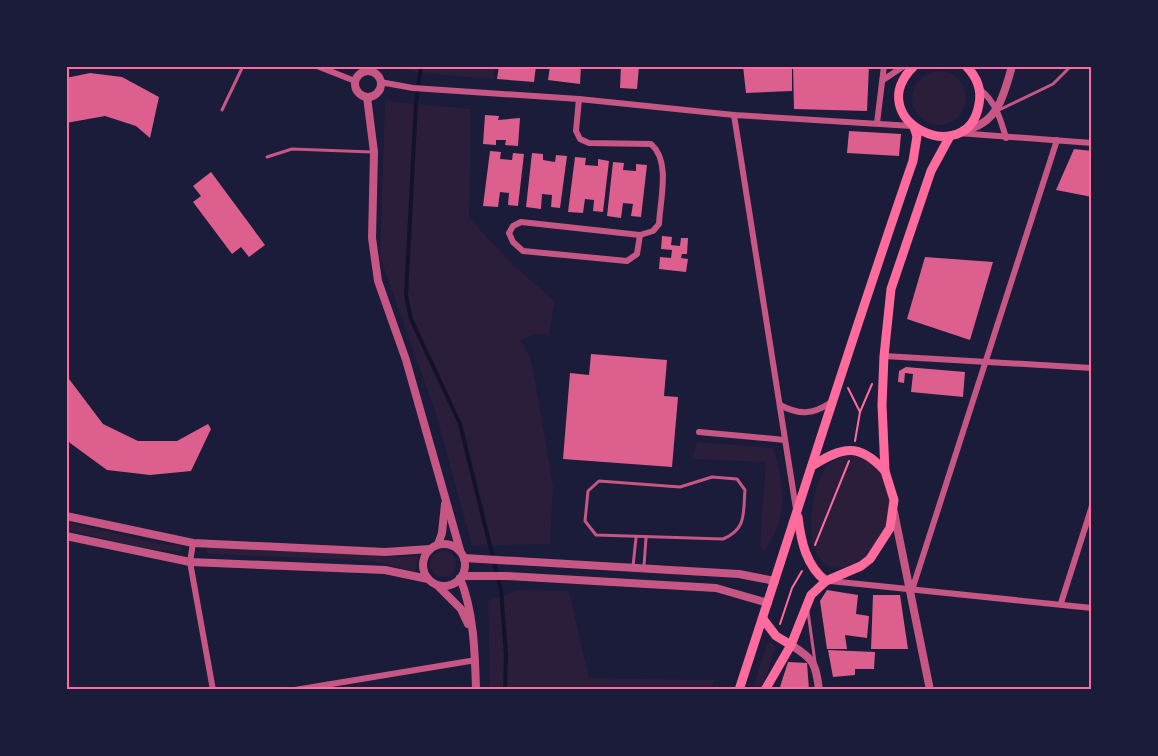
<svg xmlns="http://www.w3.org/2000/svg" width="1158" height="756" font-family="'Noto Serif',serif">
	<style>
		.green { fill: #2a1e3b }
		.lines { fill: none; stroke-linecap: round; stroke-linejoin: round }
		.stream { stroke: #12122b; stroke-width: 4 }
		.building { fill: #dd5f8e }
		.path { stroke: #ff6b9d; stroke-width: 2 }
		.service { stroke: #c65784; stroke-width: 3 }
		.minor { stroke: #c65784; stroke-width: 6 }
		.tertiary { stroke: #c65784; stroke-width: 8 }
		.primary { stroke: #ff6b9d; stroke-width: 9 }
		.neatline { fill: none; stroke: #ff6b9d; stroke-width: 2 }
	</style>
	<rect width="100%" height="100%" fill="#1b1b3a"/>
	<g class="green">
		<path d="M394,66H496L493,79L420,73Z"/>
		<circle cx="939" cy="98" r="27"/>
		<path d="M385,101L471,109L469,218L513,265L555,301L549,334L532,335L520,340L530,357L535,380L553,486L550,544L472,546L436,414L380,257Z"/>
		<path d="M697,442L773,448C785,484 788,520 764,552L760,545L766,462L692,459Z"/>
		<path d="M848,455C911,457 898,554 846,567C836,569 828,568 821,560C804,540 811,489 825,469C832,460 838,458 848,455Z"/>
		<path d="M66,522L156,543L181,546L183,550C170,557 85,534 66,529Z"/>
		<path d="M207,547L401,557L418,556L416,572L375,561L211,554L207,553Z"/>
		<circle cx="443" cy="564" r="13"/>
		<path d="M519,590L569,591L589,678L714,680L711,690H490L488,601Z"/>
		<path d="M768,641L776,645L762,690H752Z"/>
	</g>
	<g class="lines">
		<path class="stream" d="M421,66L416,103L406,296L411,319L460,424L501,590L506,655L505,690"/>
	</g>
	<g class="building">
		<path d="M499,66H536L534,82L497,79Z"/>
		<path d="M550,66H581L580,84L548,80Z"/>
		<path d="M621,66H639L637,89L620,88Z"/>
		<path d="M743,66H792V91L746,93Z"/>
		<path d="M793,66H869L867,111L794,109Z"/>
		<path d="M90,73L122,77L159,97L150,138L136,126L105,116L66,123V78Z"/>
		<path d="M485,115L499,116L498,120L520,118L518,146L505,145L506,140H496V145L483,144Z"/>
		<path d="M849,131L901,134L899,156L847,153Z"/>
		<path d="M1074,149L1092,151V197L1056,190Z"/>
		<path d="M490,151L501,152L500,159L512,160L513,153L524,154L518,206L508,205L509,193L500,192L498,207L483,206Z"/>
		<path d="M532,153L543,154V160L555,162L556,155L567,156L560,208L551,207L552,195L542,194L541,209L526,207Z"/>
		<path d="M575,157L586,158L585,165L598,166V159L609,161L603,212L593,211L594,200L585,199L583,213L568,212Z"/>
		<path d="M613,162L624,163L623,170L636,171V164L647,165L641,217L631,216L633,204L623,203L621,218L607,216Z"/>
		<path d="M211,172L265,245L249,257L241,247L232,254L193,202L201,196L193,186Z"/>
		<path d="M662,236L672,237L671,245L680,246L681,238H688L687,254H682L681,258L688,259L686,272L659,269L660,257L671,258L672,250L661,249Z"/>
		<path d="M925,257L993,262L970,340L907,319Z"/>
		<path d="M591,354L667,360L664,396L678,397L672,467L563,459L570,373L589,375Z"/>
		<path d="M906,367L965,372L963,397L911,392L913,374L905,373L904,383L898,382L899,371Z"/>
		<path d="M66,375L103,424L138,441H177L208,424L211,429L191,471L150,475L107,470L70,443L66,437Z"/>
		<path d="M827,590L858,595L856,614L869,616L867,638L845,635L847,649H827L820,601Z"/>
		<path d="M873,595H900L908,649H871Z"/>
		<path d="M828,650L875,652L874,669H855V675L833,677Z"/>
		<path d="M788,662L807,663L809,690H779Z"/>
	</g>
	<g class="lines">
		<g class="path">
			<path d="M848,388L860,412"/>
			<path d="M855,441L860,412L872,384"/>
			<path d="M815,545L849,461"/>
			<path d="M780,624L792,588L802,571"/>
		</g>
		<g class="service">
			<path d="M222,110L243,66"/>
			<path d="M999,110L1053,84L1069,68"/>
			<path d="M267,157L292,149L372,152"/>
			<path d="M712,477L737,479L745,490C743,513 747,529 723,539L596,535L585,521L588,491L599,481L680,487Z"/>
			<path d="M633,566L636,538"/>
			<path d="M644,566L646,538"/>
			<path d="M808,612L815,662"/>
		</g>
		<g class="minor">
			<path d="M317,66L355,81"/>
			<path d="M883,80L904,66"/>
			<path d="M380,82L413,88L579,99L734,115L912,126"/>
			<path d="M979,89C995,100 1001,120 1006,138"/>
			<path d="M579,99L576,131L580,139L589,143L651,144C671,161 660,200 659,224L653,231L640,235L521,222L513,226L509,233L513,242L523,251L627,261L637,254L640,235"/>
			<path d="M734,115L796,509"/>
			<path d="M877,123L884,66"/>
			<path d="M958,133L1092,143"/>
			<path d="M884,356L1092,368"/>
			<path d="M780,405C799,415 812,415 830,403"/>
			<path d="M699,432L785,440"/>
			<path d="M193,543L190,562L213,690"/>
			<path d="M830,581L1092,608"/>
			<path d="M912,590L1057,140"/>
			<path d="M1061,603L1092,506"/>
			<path d="M295,690L476,660"/>
		</g>
		<g class="tertiary">
			<circle cx="368" cy="84" r="13"/>
			<path d="M367,97L374,152L372,238L378,281L406,360L460,550"/>
			<path d="M964,130C998,124 1004,95 1012,66"/>
			<path d="M894,512L930,690"/>
			<path d="M66,516L193,543L385,552L430,549"/>
			<path d="M66,536L190,562L385,570L428,579"/>
			<circle cx="444" cy="565" r="21"/>
			<path d="M438,544L442,533L445,504"/>
			<path d="M464,558L739,574L775,581"/>
			<path d="M462,576H506L716,588L768,603"/>
			<path d="M460,578C474,612 475,654 476,690"/>
			<path d="M438,586L461,609L468,624"/>
			<path d="M791,645C814,659 816,664 819,690"/>
		</g>
		<g class="primary">
			<path d="M914,66C859,120 968,172 979,104C982,89 976,76 966,66"/>
			<path d="M812,466C842,447 859,442 885,471"/>
			<path d="M798,517C801,541 806,566 826,581"/>
			<path d="M763,619L776,636L791,645"/>
			<path d="M739,690C797,513 852,336 913,161L917,136L914,127"/>
			<path d="M765,690L791,645L811,595L826,581L861,566L870,559L890,528L894,500L885,471L882,405L884,356L891,289L931,171L950,136"/>
		</g>
	</g>
	<rect width="1158" height="756" fill="none" stroke="#1b1b3a" stroke-width="135"/>
	<rect x="68" y="68" width="1022" height="620" class="neatline"/>
</svg>
